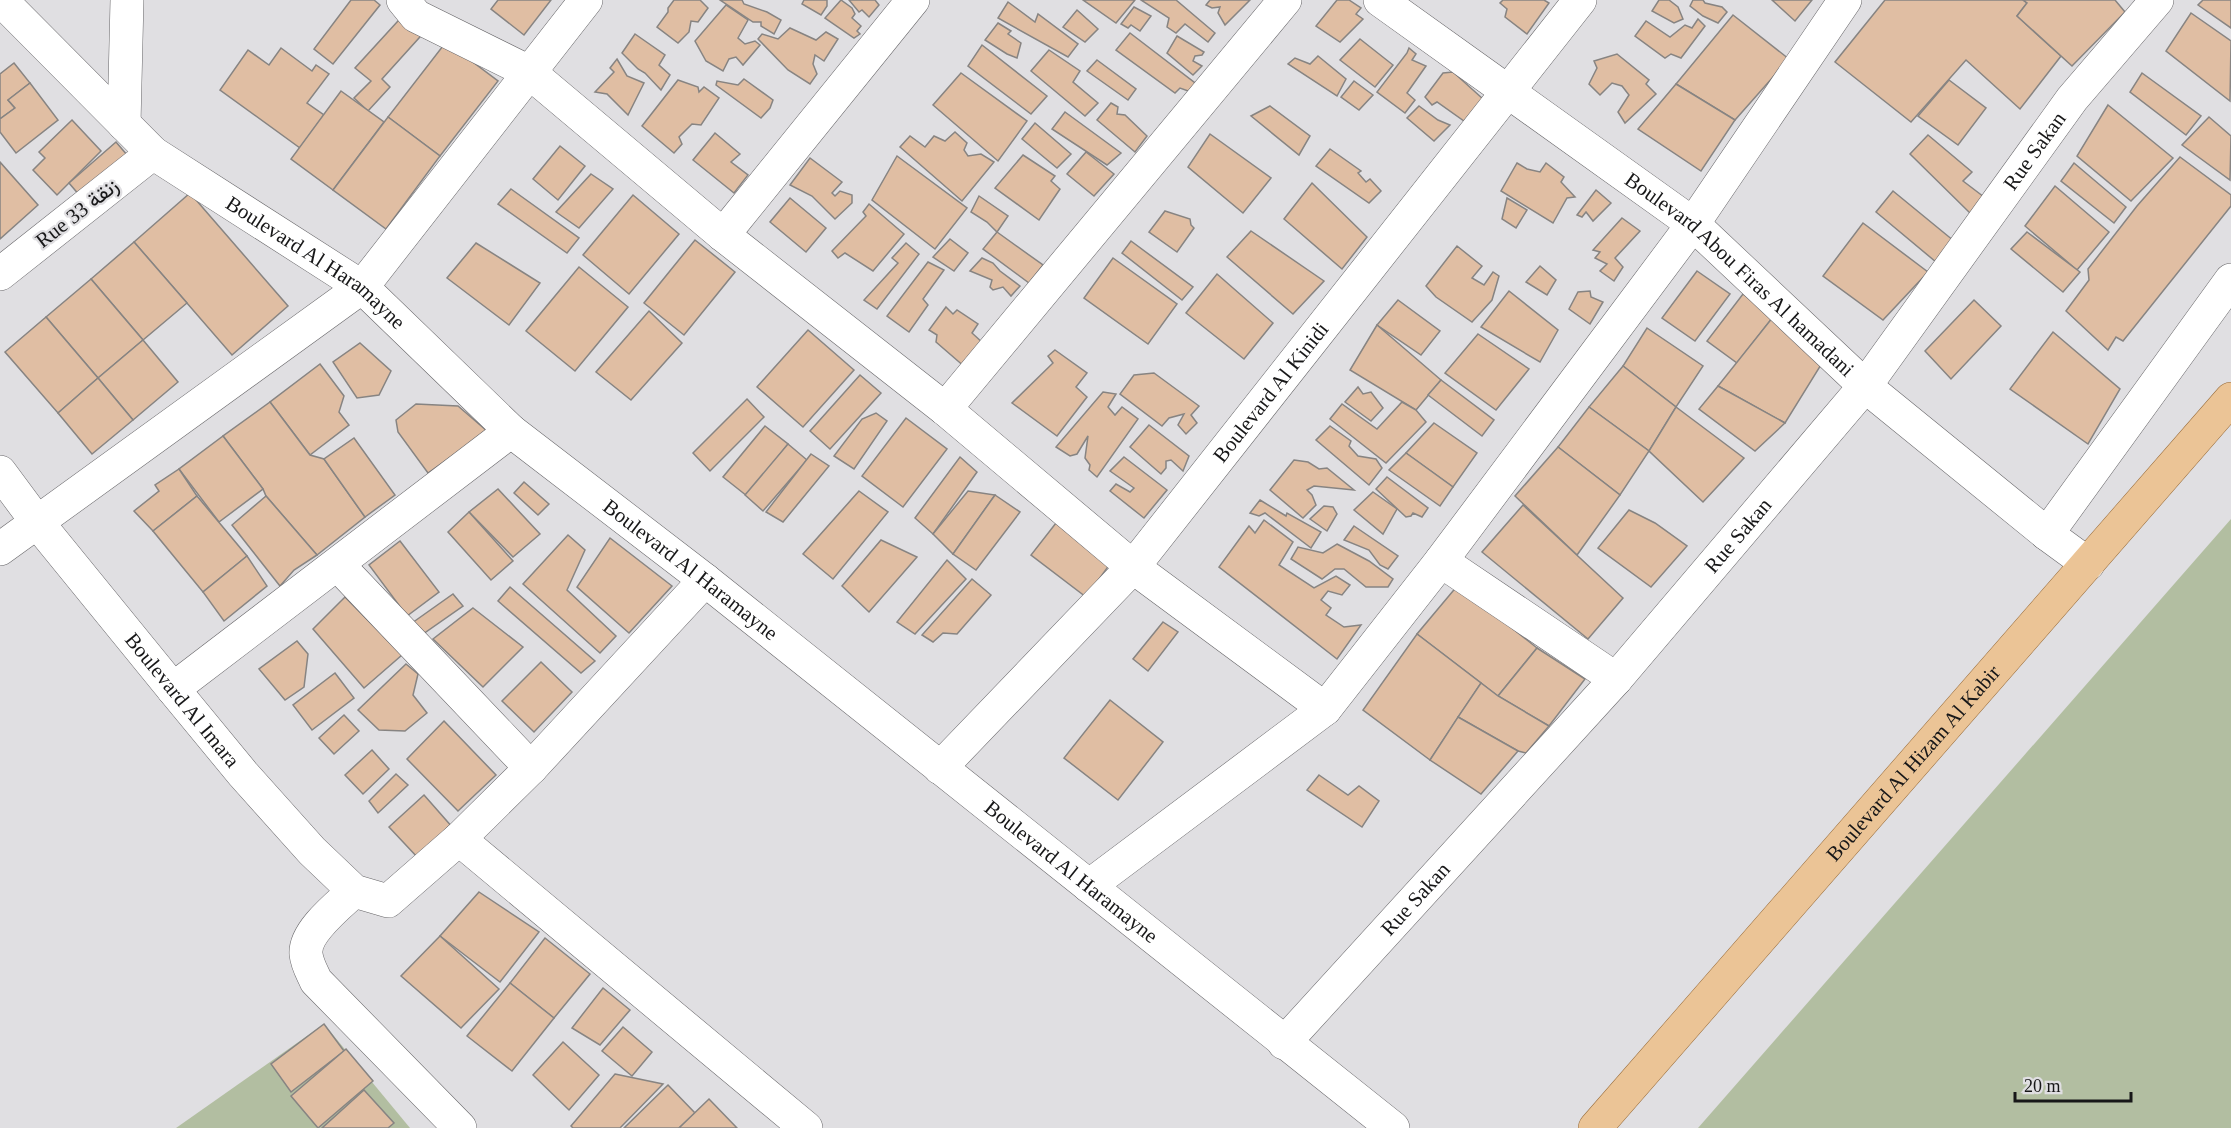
<svg xmlns="http://www.w3.org/2000/svg" width="2231" height="1128" font-family="'Times New Roman',Vazirmatn,serif">
	<style>
		.green { fill: #b2bea1 }
		.building { fill: #e0bea3; stroke: #878482; stroke-width: 1.5 }
		.lines { fill: none; stroke-linecap: round; stroke-linejoin: round }
		.minor-casing { stroke: #676669; stroke-width: 34 }
		.major-casing { stroke: #986d3c; stroke-width: 34 }
		.minor { stroke: #fff; stroke-width: 33 }
		.major { stroke: #ebc496; stroke-width: 33 }
		.labels { text-anchor: middle; dominant-baseline: central; stroke-width: 4.5; stroke-linejoin: round; paint-order: stroke }
		.street-label { font-size: 21px; fill: #171718; stroke: #e0dfe2 }
	</style>
	<rect width="100%" height="100%" fill="#e0dfe2"/>
	<g class="green">
		<path d="M2231,519V1128H1698Z"/>
		<path d="M324,1024L410,1128H176Z"/>
	</g>
	<g class="building">
		<path d="M351,0H374L380,5L333,64L314,49Z"/>
		<path d="M498,0H551L524,35L491,9Z"/>
		<path d="M674,0H700L708,8L698,22L691,21L689,32L678,43L657,27L668,12V8Z"/>
		<path d="M720,0H742L744,4L767,12L781,20L774,34L761,26V22H753Z"/>
		<path d="M804,0H827V6L821,15L802,4Z"/>
		<path d="M841,0L852,8L855,14L852,18L861,26L857,31L860,34L854,38L825,18Z"/>
		<path d="M849,0H875L879,5L869,17L862,10L859,12Z"/>
		<path d="M1083,0H1135L1116,23Z"/>
		<path d="M1141,0H1176L1215,33L1208,42L1185,24L1176,33L1167,27L1169,18Z"/>
		<path d="M1210,0H1250L1225,25L1218,13L1220,7L1212,8L1206,5Z"/>
		<path d="M1337,0H1349L1361,8L1356,14L1363,19L1340,42L1316,26Z"/>
		<path d="M1503,0H1544L1549,3L1527,34L1505,17L1507,9L1500,3Z"/>
		<path d="M1659,0H1669L1678,7L1683,19L1674,23L1652,11Z"/>
		<path d="M1693,0H1703L1705,3L1722,7L1727,12L1718,23L1703,16L1690,6Z"/>
		<path d="M1772,0H1812L1795,21Z"/>
		<path d="M1885,0H2023L2027,3L2017,16L2061,56L2020,109L1966,60L1911,122L1835,62Z"/>
		<path d="M2023,0H2115L2125,12L2072,66L2017,16L2027,3Z"/>
		<path d="M2203,0H2231V28L2198,5Z"/>
		<path d="M1008,2L1035,22L1038,14L1078,44L1068,57L998,18Z"/>
		<path d="M726,5L748,20L738,38L745,44L755,41L760,45L743,65L736,57L729,59L723,71L706,61L695,41Z"/>
		<path d="M1134,7L1151,16L1140,31L1131,25L1128,28L1121,24Z"/>
		<path d="M408,10L428,28L382,79L390,87L368,111L354,98L371,81L355,68Z"/>
		<path d="M1077,10L1098,29L1085,42L1063,27Z"/>
		<path d="M2191,13L2231,41L2230,101L2166,51Z"/>
		<path d="M1733,15L1789,59L1735,120L1676,84Z"/>
		<path d="M1698,19L1705,26L1681,58L1671,54L1665,58L1635,36L1646,21L1670,37L1685,25L1692,28Z"/>
		<path d="M998,23L1011,31L1008,34L1021,43L1017,58L1007,54L985,40Z"/>
		<path d="M790,28L816,40L826,32L838,39L824,61L815,55L813,64L817,74L810,84L788,70L758,39L762,34L778,39Z"/>
		<path d="M1130,33L1199,86L1194,93L1180,88L1175,93L1116,50Z"/>
		<path d="M635,34L665,55L659,65L670,75L661,90L645,73L638,69L622,53Z"/>
		<path d="M1177,36L1204,52L1202,55L1195,56L1193,61L1202,66L1193,75L1167,53Z"/>
		<path d="M1360,39L1393,65L1375,87L1340,60Z"/>
		<path d="M446,42L498,81L440,156L388,117Z"/>
		<path d="M982,45L1047,96L1031,114L968,66Z"/>
		<path d="M281,48L312,71L316,65L329,74L307,103L324,115L300,148L220,90L248,50L269,65Z"/>
		<path d="M1409,48L1416,54L1412,60L1426,66L1407,93L1415,100L1405,113L1377,92L1407,53Z"/>
		<path d="M1049,50L1080,71L1073,82L1098,103L1085,116L1031,71Z"/>
		<path d="M1617,54L1649,80L1646,84L1656,94L1625,123L1618,112L1629,95L1622,86L1612,83L1600,95L1589,84L1597,68L1594,61Z"/>
		<path d="M1318,56L1346,79L1337,96L1288,64L1295,58L1310,64Z"/>
		<path d="M617,59L627,76L644,83L628,115L607,94L595,92L614,72L610,68Z"/>
		<path d="M1097,60L1136,89L1128,100L1087,71Z"/>
		<path d="M14,63L30,83L8,100L15,108L0,119V74Z"/>
		<path d="M1453,72L1483,99L1464,121L1437,102L1432,105L1425,97L1443,73Z"/>
		<path d="M961,73L1027,121L998,161L933,105Z"/>
		<path d="M2142,73L2201,116L2186,135L2130,92Z"/>
		<path d="M744,79L773,100L770,108L761,118L716,85L717,81L738,85Z"/>
		<path d="M678,80L698,87L699,92L704,87L719,98L701,125L692,124L679,137L682,144L674,153L642,126Z"/>
		<path d="M1949,80L1986,108L1958,145L1918,116Z"/>
		<path d="M1354,81L1373,95L1359,110L1341,97Z"/>
		<path d="M30,83L58,120L16,153L0,132V119L15,108L8,100Z"/>
		<path d="M1676,84L1735,120L1701,171L1638,129Z"/>
		<path d="M341,91L384,122L333,190L291,159Z"/>
		<path d="M1111,103L1118,107L1117,114L1125,115L1147,136L1135,152L1097,120Z"/>
		<path d="M2108,105L2173,158L2131,201L2077,156Z"/>
		<path d="M1270,106L1310,136L1299,155L1251,116Z"/>
		<path d="M1419,106L1438,120L1450,125L1434,141L1407,118Z"/>
		<path d="M1065,112L1121,153L1107,165L1052,129Z"/>
		<path d="M388,117L440,156L386,229L333,190Z"/>
		<path d="M2209,117L2231,136L2230,180L2182,145Z"/>
		<path d="M72,120L101,151L57,195L33,170L45,158L39,152Z"/>
		<path d="M1035,123L1071,154L1057,168L1022,139Z"/>
		<path d="M955,132L967,143L964,150L968,156L981,154L994,162L962,201L900,147L910,136L925,147L934,136L945,141Z"/>
		<path d="M715,133L740,154L731,162L748,175L734,193L693,160Z"/>
		<path d="M1210,134L1271,178L1243,213L1188,167Z"/>
		<path d="M1928,135L1972,172L1963,181L1988,200L1973,216L1910,154Z"/>
		<path d="M116,142L133,162L86,203L69,183Z"/>
		<path d="M560,146L585,166L558,200L533,179Z"/>
		<path d="M1330,149L1361,171L1358,173L1366,182L1370,179L1381,191L1369,203L1316,166Z"/>
		<path d="M1086,152L1114,174L1094,196L1067,174Z"/>
		<path d="M1023,155L1055,176L1051,181L1060,189L1039,220L995,188Z"/>
		<path d="M897,156L967,208L935,249L872,200Z"/>
		<path d="M2180,157L2231,195V206L2123,341L2116,337L2108,350L2066,311L2089,280L2088,269L2137,206Z"/>
		<path d="M810,158L842,182L832,193L835,196L840,191L852,195V203L835,219L812,196L790,185Z"/>
		<path d="M0,162L38,205L0,239Z"/>
		<path d="M1517,163L1527,169L1540,172L1546,163L1564,177L1561,182L1575,197L1567,198L1553,223L1501,191Z"/>
		<path d="M2074,163L2126,207L2114,223L2061,181Z"/>
		<path d="M591,174L613,189L579,228L556,212Z"/>
		<path d="M1312,183L1367,237L1342,269L1284,219Z"/>
		<path d="M2055,186L2109,232L2077,270L2025,226Z"/>
		<path d="M511,189L579,238L567,253L498,204Z"/>
		<path d="M1596,190L1611,203L1593,221L1586,212L1582,217L1577,215Z"/>
		<path d="M1893,191L1954,241L1936,262L1876,212Z"/>
		<path d="M190,193L288,306L232,355L134,242Z"/>
		<path d="M633,195L679,234L629,294L583,255Z"/>
		<path d="M979,196L1008,216L997,232L987,222L971,212Z"/>
		<path d="M790,198L826,228L806,252L770,222Z"/>
		<path d="M1507,198L1527,210L1516,228L1502,219Z"/>
		<path d="M869,204L904,234L873,271L845,253L838,258L832,251L866,216L863,212Z"/>
		<path d="M1165,211L1190,219L1191,225L1194,228L1177,252L1149,232Z"/>
		<path d="M1622,218L1640,231L1615,258L1623,267L1614,281L1600,271L1607,264L1595,258L1600,252L1593,250Z"/>
		<path d="M1863,223L1928,272L1883,320L1823,276Z"/>
		<path d="M1251,231L1324,281L1293,314L1227,257Z"/>
		<path d="M997,232L1043,265L1029,283L983,249Z"/>
		<path d="M2027,232L2080,272L2063,292L2011,249Z"/>
		<path d="M950,239L968,253L954,271L933,257Z"/>
		<path d="M695,240L735,272L684,335L644,303Z"/>
		<path d="M1131,241L1193,287L1182,300L1122,253Z"/>
		<path d="M134,242L187,303L143,340L91,279Z"/>
		<path d="M476,243L540,283L509,325L447,278Z"/>
		<path d="M906,243L919,254L877,309L864,300L898,263L892,258Z"/>
		<path d="M1457,246L1482,266L1472,278L1484,285L1493,272L1499,276L1492,300L1472,322L1436,297L1426,286Z"/>
		<path d="M982,258L993,263L1000,271L1020,286L1011,296L1003,287L993,290L990,287L992,280L970,271Z"/>
		<path d="M1113,258L1177,304L1148,344L1084,298Z"/>
		<path d="M928,262L944,270L923,299L928,305L909,332L887,316Z"/>
		<path d="M1540,266L1556,280L1547,295L1526,282Z"/>
		<path d="M579,267L628,307L575,371L526,331Z"/>
		<path d="M1697,271L1730,294L1695,341L1662,318Z"/>
		<path d="M1217,274L1273,323L1244,359L1186,313Z"/>
		<path d="M91,279L143,340L98,378L46,317Z"/>
		<path d="M1509,291L1558,330L1540,362L1481,327Z"/>
		<path d="M1590,291L1591,297L1603,302L1590,324L1569,309L1578,292Z"/>
		<path d="M1743,294L1773,317L1737,363L1707,341Z"/>
		<path d="M1398,300L1440,331L1421,355L1377,325Z"/>
		<path d="M1974,300L2001,326L1951,379L1925,351Z"/>
		<path d="M946,307L953,314L957,310L978,324L972,333L984,344L966,368L936,342L937,335L929,330Z"/>
		<path d="M649,311L682,343L631,400L596,372Z"/>
		<path d="M46,317L98,378L58,413L5,352Z"/>
		<path d="M1773,317L1824,360L1785,423L1718,386Z"/>
		<path d="M1377,325L1441,380L1416,410L1350,370Z"/>
		<path d="M1647,328L1703,366L1676,407L1623,366Z"/>
		<path d="M808,330L854,370L803,427L757,387Z"/>
		<path d="M2053,332L2120,389L2088,444L2010,389Z"/>
		<path d="M1478,334L1529,369L1496,410L1445,373Z"/>
		<path d="M143,340L178,382L133,420L98,378Z"/>
		<path d="M360,343L391,371L379,395L357,398L333,362Z"/>
		<path d="M1055,350L1087,373L1076,387L1087,397L1057,436L1012,403L1053,363L1048,356Z"/>
		<path d="M320,364L344,396L339,412L349,425L310,455L270,402Z"/>
		<path d="M1623,366L1676,407L1649,451L1589,407Z"/>
		<path d="M1154,373L1199,406L1191,415L1197,423L1186,434L1178,425L1184,414L1169,418L1162,426L1120,394L1134,375Z"/>
		<path d="M860,375L881,393L830,449L810,431Z"/>
		<path d="M98,378L133,420L92,454L58,413Z"/>
		<path d="M1441,380L1494,420L1482,436L1428,395Z"/>
		<path d="M1718,386L1785,423L1755,451L1699,409Z"/>
		<path d="M1358,387L1363,394L1371,392L1383,408L1371,421L1345,402Z"/>
		<path d="M1103,392L1116,394L1108,407L1115,415L1122,407L1138,419L1097,477L1089,470L1090,465L1085,458L1088,436L1077,454L1070,456L1056,447Z"/>
		<path d="M747,399L764,417L710,471L693,453Z"/>
		<path d="M270,402L310,455L324,459L365,517L317,555L266,496L263,489L223,436Z"/>
		<path d="M1402,402L1416,410L1426,422L1386,463L1330,419L1342,404L1377,429Z"/>
		<path d="M416,404L458,406L487,431L428,473L398,432L396,420Z"/>
		<path d="M1589,407L1649,451L1620,495L1558,447Z"/>
		<path d="M1676,407L1744,458L1703,502L1649,451Z"/>
		<path d="M876,413L887,421L854,469L834,456L862,419Z"/>
		<path d="M906,418L947,449L903,507L862,476Z"/>
		<path d="M1434,423L1477,453L1453,487L1406,453Z"/>
		<path d="M1149,425L1189,456L1183,471L1171,460L1166,461V468L1161,474L1130,447Z"/>
		<path d="M765,426L788,444L747,496L723,477Z"/>
		<path d="M1330,426L1351,441L1349,446L1358,456L1376,459L1382,468L1369,485L1316,440Z"/>
		<path d="M223,436L263,489L219,522L179,469Z"/>
		<path d="M354,438L395,495L365,517L324,459Z"/>
		<path d="M788,444L807,460L763,511L745,495Z"/>
		<path d="M1558,447L1620,495L1577,555L1515,496Z"/>
		<path d="M1406,453L1453,487L1440,506L1389,470Z"/>
		<path d="M811,454L829,466L783,522L766,512Z"/>
		<path d="M960,457L977,472L933,534L915,518Z"/>
		<path d="M1124,457L1167,490L1144,518L1110,491L1116,484L1130,492L1134,488L1110,471Z"/>
		<path d="M1294,460L1308,462L1319,469L1327,468L1354,490L1314,486L1307,490L1312,495L1316,505L1303,518L1270,490Z"/>
		<path d="M179,469L197,496L153,531L134,511L159,491L155,485Z"/>
		<path d="M1387,477L1428,508L1422,517L1413,513L1411,516L1406,517L1376,489Z"/>
		<path d="M524,482L549,504L538,515L514,493Z"/>
		<path d="M498,489L540,534L513,557L469,512Z"/>
		<path d="M859,491L888,512L833,579L803,554Z"/>
		<path d="M968,491L995,495L953,554L933,534Z"/>
		<path d="M1373,492L1397,509L1383,534L1354,510Z"/>
		<path d="M995,495L1020,512L976,570L953,554Z"/>
		<path d="M197,496L247,556L203,592L153,531Z"/>
		<path d="M266,496L317,555L294,570L280,586L232,525Z"/>
		<path d="M1260,500L1286,516L1287,513L1321,532L1311,548L1265,513L1259,516L1250,513Z"/>
		<path d="M1523,505L1623,598L1588,639L1482,552Z"/>
		<path d="M1324,506L1333,507L1337,514L1327,531L1310,519Z"/>
		<path d="M1629,510L1655,523L1687,546L1651,587L1598,548Z"/>
		<path d="M469,512L513,561L491,580L448,532Z"/>
		<path d="M1264,520L1293,542L1279,565L1314,588L1336,576L1350,585L1342,595L1328,591L1321,600L1331,608L1326,615L1344,627L1361,625L1337,659L1219,567L1249,526L1255,533Z"/>
		<path d="M1056,523L1110,564L1086,597L1031,555Z"/>
		<path d="M1354,526L1398,556L1388,569L1380,565L1369,550L1344,540Z"/>
		<path d="M568,535L585,550L567,590L616,636L600,653L523,584Z"/>
		<path d="M610,538L672,586L629,633L577,587Z"/>
		<path d="M881,540L917,557L869,612L842,586Z"/>
		<path d="M400,541L439,592L407,616L369,565Z"/>
		<path d="M1337,544L1369,561L1393,579L1388,587H1366L1344,569H1335L1322,579L1291,559L1298,547L1323,553Z"/>
		<path d="M247,556L267,586L224,621L203,592Z"/>
		<path d="M947,560L966,579L915,634L897,622Z"/>
		<path d="M972,579L991,595L957,634L943,633L933,642L922,635Z"/>
		<path d="M1458,585L1537,648L1498,696L1417,634Z"/>
		<path d="M510,587L595,661L581,673L498,601Z"/>
		<path d="M453,594L463,606L423,634L412,623Z"/>
		<path d="M345,597L402,655L364,688L313,629Z"/>
		<path d="M473,608L523,647L483,687L433,639Z"/>
		<path d="M1163,622L1178,632L1148,671L1133,659Z"/>
		<path d="M1417,634L1481,683L1430,760L1363,710Z"/>
		<path d="M297,641L308,654L304,687L285,700L259,669Z"/>
		<path d="M1537,648L1585,679L1549,726L1498,696Z"/>
		<path d="M541,662L572,692L534,732L502,701Z"/>
		<path d="M406,664L418,674L413,695L427,713L405,731L379,730L358,710Z"/>
		<path d="M335,673L354,698L312,730L293,705Z"/>
		<path d="M1481,683L1498,696L1549,726L1526,753L1518,751L1458,717Z"/>
		<path d="M1110,700L1163,742L1118,800L1064,758Z"/>
		<path d="M344,715L359,731L334,754L319,738Z"/>
		<path d="M1458,717L1518,751L1481,794L1430,760Z"/>
		<path d="M444,721L496,775L458,811L407,759Z"/>
		<path d="M372,750L389,769L363,794L345,775Z"/>
		<path d="M396,774L408,785L378,813L369,801Z"/>
		<path d="M1319,775L1348,795L1359,786L1379,801L1362,827L1307,790Z"/>
		<path d="M424,795L453,828L419,859L389,827Z"/>
		<path d="M479,892L539,932L500,982L440,936Z"/>
		<path d="M440,936L499,989L461,1028L401,976Z"/>
		<path d="M545,938L590,974L554,1018L510,983Z"/>
		<path d="M510,983L554,1018L512,1071L467,1036Z"/>
		<path d="M603,988L630,1010L600,1045L572,1028Z"/>
		<path d="M324,1024L344,1051L291,1092L271,1064Z"/>
		<path d="M623,1027L652,1052L632,1076L602,1051Z"/>
		<path d="M563,1042L599,1075L569,1110L533,1075Z"/>
		<path d="M346,1049L373,1081L318,1128L291,1096Z"/>
		<path d="M615,1074L663,1084L620,1128H573L571,1126Z"/>
		<path d="M668,1085L695,1113L679,1128H624Z"/>
		<path d="M364,1090L394,1123L388,1128H322Z"/>
		<path d="M709,1099L737,1128H679Z"/>
	</g>
	<g class="lines">
		<defs>
			<g id="minor">
				<path id="s1" d="M1,0L153,153L362,287L511,431L705,580L1393,1128"/>
				<path d="M403,0L416,16L529,72L723,235L945,409L1133,567L1325,709"/>
				<path id="s2" d="M1380,0L1693,224L1865,386L2047,534L2088,564"/>
				<path d="M124,124L127,0"/>
				<path d="M723,235L913,0"/>
				<path d="M0,274L153,153"/>
				<path d="M945,409L1285,0"/>
				<path id="s3" d="M0,472L37,522L173,689L243,774L312,851L354,891L388,901L459,839L531,768L705,580"/>
				<path d="M2047,534L2231,280"/>
				<path d="M0,549L362,287L586,0"/>
				<path d="M1441,561L1616,679"/>
				<path d="M338,565L531,768"/>
				<path d="M173,689L511,431"/>
				<path id="s4" d="M940,768L1133,567L1580,0"/>
				<path d="M459,839L806,1128"/>
				<path d="M1089,886L1325,709L1441,561L1693,224L1845,0"/>
				<path d="M354,891C339,905 304,932 306,954C307,964 312,972 316,981L460,1128"/>
				<path id="s5" d="M1284,1043L1616,679L1865,386L2072,99L2157,0"/>
			</g>
			<g id="major">
				<path id="s6" d="M1595,1128L2231,399"/>
			</g>
		</defs>
		<use href="#minor" class="minor-casing"/>
		<use href="#major" class="major-casing"/>
		<use href="#minor" class="minor"/>
		<use href="#major" class="major"/>
	</g>
	<g class="labels">
		<g class="street-label">
			<text stroke="none"><textPath href="#s5" startOffset="1167">Rue Sakan</textPath></text>
			<text transform="translate(77 213) rotate(-38)">Rue 33 زنقة</text>
			<text stroke="none"><textPath href="#s1" startOffset="412">Boulevard Al Haramayne</textPath></text>
			<text stroke="none"><textPath href="#s2" startOffset="453">Boulevard Abou Firas Al hamadani</textPath></text>
			<text stroke="none"><textPath href="#s4" startOffset="501">Boulevard Al Kinidi</textPath></text>
			<text stroke="none"><textPath href="#s5" startOffset="681">Rue Sakan</textPath></text>
			<text stroke="none"><textPath href="#s1" startOffset="898">Boulevard Al Haramayne</textPath></text>
			<text stroke="none"><textPath href="#s3" startOffset="292">Boulevard Al Imara</textPath></text>
			<text stroke="none"><textPath href="#s6" startOffset="484">Boulevard Al Hizam Al Kabir</textPath></text>
			<text stroke="none"><textPath href="#s1" startOffset="1384">Boulevard Al Haramayne</textPath></text>
			<text stroke="none"><textPath href="#s5" startOffset="195">Rue Sakan</textPath></text>
		</g>
	</g>
	<path d="M2015 1092v9h116v-9" fill="none" stroke="#171718" stroke-width="3"/>
	<text x="2024" y="1092" font-size="18" fill="#171718" stroke="#e0dfe2" stroke-width="4.5" paint-order="stroke">20 m</text>
</svg>
